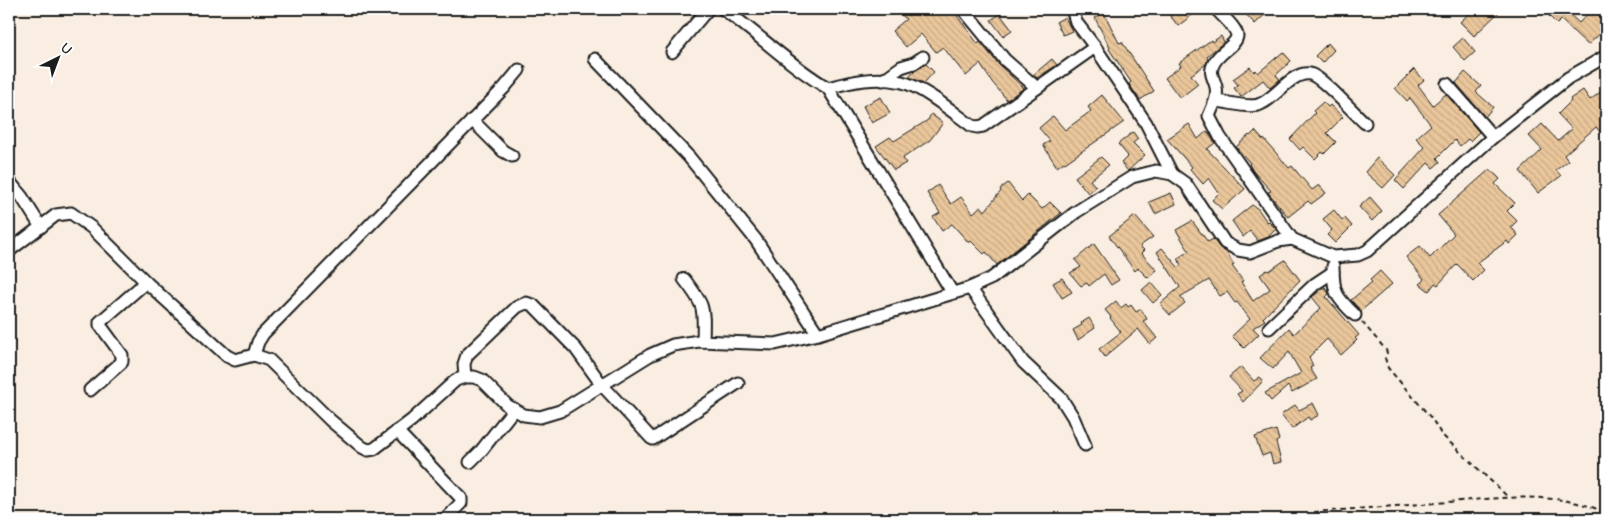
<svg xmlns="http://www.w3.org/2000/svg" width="1615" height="528" font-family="'Comic Neue',sans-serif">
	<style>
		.building { fill: url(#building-back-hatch); stroke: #1c1c1c }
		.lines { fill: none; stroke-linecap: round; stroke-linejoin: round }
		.street-casing { stroke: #1c1c1c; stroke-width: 15 }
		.path { stroke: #1c1c1c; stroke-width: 2; stroke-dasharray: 5 4; stroke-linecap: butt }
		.street { stroke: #fff; stroke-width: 11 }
	</style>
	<defs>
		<pattern id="building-back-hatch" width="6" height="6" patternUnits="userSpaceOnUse" patternTransform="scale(1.25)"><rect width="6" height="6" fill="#eac69b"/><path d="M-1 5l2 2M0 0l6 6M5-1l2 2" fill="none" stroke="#c8aa85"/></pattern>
	</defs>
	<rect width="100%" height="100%" fill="#f9eee1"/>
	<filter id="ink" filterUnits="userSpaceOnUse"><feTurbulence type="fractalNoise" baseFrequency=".02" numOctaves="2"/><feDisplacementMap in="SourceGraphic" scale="10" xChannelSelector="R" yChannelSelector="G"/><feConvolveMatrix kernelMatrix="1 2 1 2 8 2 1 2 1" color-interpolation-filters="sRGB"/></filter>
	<g filter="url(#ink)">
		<g class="building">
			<path d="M895,9H909L915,14L921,9H952L978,44L980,42L999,65L1024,88L1007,100L992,82L980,64L966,76L943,47L936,52L921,34L906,47L892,31L906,19Z"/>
			<path d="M1165,9H1200L1178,26Z"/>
			<path d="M1241,9H1271L1255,24Z"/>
			<path d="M1474,9H1502L1474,36L1460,22Z"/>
			<path d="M1556,9H1564L1579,23L1592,9H1606V28L1588,45L1561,20L1557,24L1549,16Z"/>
			<path d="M1104,13L1119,43L1122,42L1154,91L1140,100L1129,84L1131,82L1109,49L1110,48L1095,18Z"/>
			<path d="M1000,14L1012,30L1003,36L991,20Z"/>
			<path d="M1065,17L1072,31L1063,35L1056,22Z"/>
			<path d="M1221,36L1224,42L1207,56L1208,58L1206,64L1191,75L1198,84L1180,98L1165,78L1181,66L1179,63L1211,40L1212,42Z"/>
			<path d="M1463,38L1475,52L1465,61L1453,47Z"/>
			<path d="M1328,43L1334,50L1322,63L1315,56Z"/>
			<path d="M1283,52L1291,61L1276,75L1280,79L1270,88L1263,80L1241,97L1234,88L1238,85L1233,79L1250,67L1254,72L1256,70L1258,73Z"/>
			<path d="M1052,59L1057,65L1037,78L1033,75Z"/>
			<path d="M926,64L934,72L924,83L909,77L915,71Z"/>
			<path d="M1414,69L1424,80L1418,85L1433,105L1446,94L1479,132L1470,141L1468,139L1460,146L1455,140L1437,158L1440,162L1433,168L1428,163L1404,189L1395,180L1425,147L1416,138L1431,125L1410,98L1407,101L1395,88Z"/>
			<path d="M1465,72L1481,86L1476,92L1493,107L1485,117L1456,83Z"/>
			<path d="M1606,88V139L1596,127L1564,155L1568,161L1556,170L1561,176L1538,193L1520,171L1542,150L1529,136L1542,124L1558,141L1572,129L1558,114L1571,101L1570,99L1583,90L1590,100Z"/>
			<path d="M1102,95L1124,122L1065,163L1064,162L1057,167L1043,145L1050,141L1039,128L1053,116L1065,130L1091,111L1088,107Z"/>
			<path d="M881,97L890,113L872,123L863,106Z"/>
			<path d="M1323,102L1328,107L1330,105L1343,117L1327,133L1336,142L1324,154L1322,152L1315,159L1303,147L1300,150L1290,139L1315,113L1313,111Z"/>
			<path d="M931,114L943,123L930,140L903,158L906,163L894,170L876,146L890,137L894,141L928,120Z"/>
			<path d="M1189,124L1198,139L1207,131L1215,143L1207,149L1245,189L1222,209L1212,200L1219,193L1209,178L1203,184L1190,169L1192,167L1167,139Z"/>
			<path d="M1255,131L1263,140L1264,139L1289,168L1292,166L1312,190L1319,185L1326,193L1311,204L1308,201L1288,217L1268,192L1271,191L1253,171L1249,164L1250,163L1236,147L1249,135L1250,136Z"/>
			<path d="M1133,132L1138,139L1133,143L1145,155L1128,171L1121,163L1128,156L1118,144Z"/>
			<path d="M1101,157L1109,165L1090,180L1096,187L1088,193L1075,177Z"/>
			<path d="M1377,158L1395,175L1383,188L1365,172Z"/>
			<path d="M1490,169L1500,179L1495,184L1515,203L1507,211L1517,221L1511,227L1518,235L1509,244L1507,241L1477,263L1484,270L1473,281L1457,264L1438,285L1435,283L1429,291L1420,284L1424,279L1406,257L1420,246L1430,258L1454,234L1438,215Z"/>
			<path d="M1008,183L1022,201L1028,195L1042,209L1050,202L1061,213L997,265L986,252L984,254L971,241L969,243L952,224L942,231L933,217L940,213L927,193L938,185L951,204L961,197L973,213L981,206L985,211L1001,191L1000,189Z"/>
			<path d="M1171,193L1176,204L1155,214L1149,202Z"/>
			<path d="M1370,197L1382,211L1372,221L1359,207Z"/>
			<path d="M1252,205L1258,209L1267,222L1268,221L1276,229L1268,237L1258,241L1250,231L1243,237L1232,221Z"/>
			<path d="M1334,210L1342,220L1345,218L1352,226L1335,243L1327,235L1332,230L1323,219Z"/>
			<path d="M1135,216L1153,237L1140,246L1144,250L1141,253L1157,270L1148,278L1138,268L1135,271L1109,236Z"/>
			<path d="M1192,221L1208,242L1213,239L1219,247L1227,253L1234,265L1232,266L1243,281L1241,282L1253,301L1270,289L1260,275L1267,270L1269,271L1285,260L1300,280L1263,318L1265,320L1253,328L1259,334L1244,348L1232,336L1250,319L1237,302L1235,303L1227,292L1220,296L1209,280L1180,297L1185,303L1170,315L1160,304L1180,287L1157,252L1162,248L1178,267L1181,265L1178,258L1189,251L1176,230Z"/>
			<path d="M1094,244L1119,280L1111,285L1104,274L1089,286L1087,283L1081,286L1070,273L1081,267L1075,260Z"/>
			<path d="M1380,271L1392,284L1361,311L1351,300L1372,282L1370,280Z"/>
			<path d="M1062,278L1072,292L1062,298L1053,283Z"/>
			<path d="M1151,282L1162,295L1153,303L1142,290Z"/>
			<path d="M1325,287L1329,294L1326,297L1359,335L1355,338L1357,340L1341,355L1327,339L1309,357L1313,366L1310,368L1317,379L1292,393L1288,386L1271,401L1265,393L1301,373L1289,352L1273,369L1260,358L1289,328L1294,334L1321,308L1312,297Z"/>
			<path d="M1116,301L1121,308L1126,304L1128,307L1131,305L1136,312L1141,309L1147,319L1143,321L1157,338L1150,344L1138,329L1105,357L1099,349L1121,332L1110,318L1111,317L1105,310Z"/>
			<path d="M1089,318L1095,328L1078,340L1073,330L1082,325L1081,323Z"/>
			<path d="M1241,367L1254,381L1260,377L1263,381L1243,402L1237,394L1242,391L1229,377Z"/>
			<path d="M1313,403L1319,415L1310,420L1308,417L1292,429L1281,415L1295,405L1299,410Z"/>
			<path d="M1276,430L1279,440L1276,442L1281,462L1273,464L1270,453L1262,456L1255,437Z"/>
		</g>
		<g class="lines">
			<defs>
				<g id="street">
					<path d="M723,9C759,34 790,66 828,88C852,81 877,76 902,82C923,87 954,113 972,126L977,127L983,126L1095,47"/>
					<path d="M963,9L1005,60L1037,88"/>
					<path d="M1072,9L1076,22L1095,47L1146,123L1172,174"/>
					<path d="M1216,9C1221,15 1237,28 1237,36C1236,46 1217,53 1213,65C1209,74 1214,78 1216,87C1218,98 1213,106 1209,116L1220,137L1292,239"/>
					<path d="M672,52L708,9"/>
					<path d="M595,59L689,157L756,240L818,334"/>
					<path d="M883,80L901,67L914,63L923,57"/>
					<path d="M1447,84L1493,137"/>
					<path d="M828,88L952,292"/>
					<path d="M1216,101C1229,102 1245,108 1258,105C1275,100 1291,71 1310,74C1322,77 1354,113 1365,123"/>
					<path d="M472,120L503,151L512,156"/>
					<path d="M9,181L22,197L41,227"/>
					<path d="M9,251L56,215L71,213L92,228L146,282L227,356L235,360L254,355L269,360L330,420L362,447L368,450L374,449L412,420L456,380L465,377H474L482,380L508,406L524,415L540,417L560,411L650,355L673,345L699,341L775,344L818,334L970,288L992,278L1076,212L1132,177L1156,171L1172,174L1186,184L1225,243L1238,250L1250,252L1278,241L1292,239L1333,257L1358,255L1367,251L1493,137L1568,78L1606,56"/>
					<path d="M1333,266C1333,293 1336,297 1355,315"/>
					<path d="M684,279C705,306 704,307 703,341"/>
					<path d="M970,288L1023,362L1061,398L1073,417L1085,445"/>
					<path d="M1269,328L1315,284L1333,272"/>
					<path d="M254,355L258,342L263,334L504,88L519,70"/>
					<path d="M465,377L464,364L467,355L517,307L526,303L533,305L576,349L602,385L651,438L653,439L738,383"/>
					<path d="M90,390L122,362V355L100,325V322L146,282"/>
					<path d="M397,431L461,498V503L445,519"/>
					<path d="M470,462L481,451L514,409"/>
				</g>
			</defs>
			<use href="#street" class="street-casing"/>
			<g class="path">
				<path d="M1362,322L1386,350L1387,353L1385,358L1388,368L1432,419L1441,434L1508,497"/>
				<path d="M1314,512C1355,509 1396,506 1436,503C1489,499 1557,489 1606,513"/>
			</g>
			<use href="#street" class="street"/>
		</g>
	</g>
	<rect width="1615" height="528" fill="none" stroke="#fff" stroke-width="30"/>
	<rect x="15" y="15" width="1585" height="498" fill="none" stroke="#1c1c1c" stroke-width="2" filter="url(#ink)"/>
	<g transform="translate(58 58) rotate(42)" stroke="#ffffff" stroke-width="4" paint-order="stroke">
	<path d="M0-4L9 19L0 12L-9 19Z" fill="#1c1c1c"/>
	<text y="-8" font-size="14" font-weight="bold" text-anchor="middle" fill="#1c1c1c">U</text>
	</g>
</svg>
